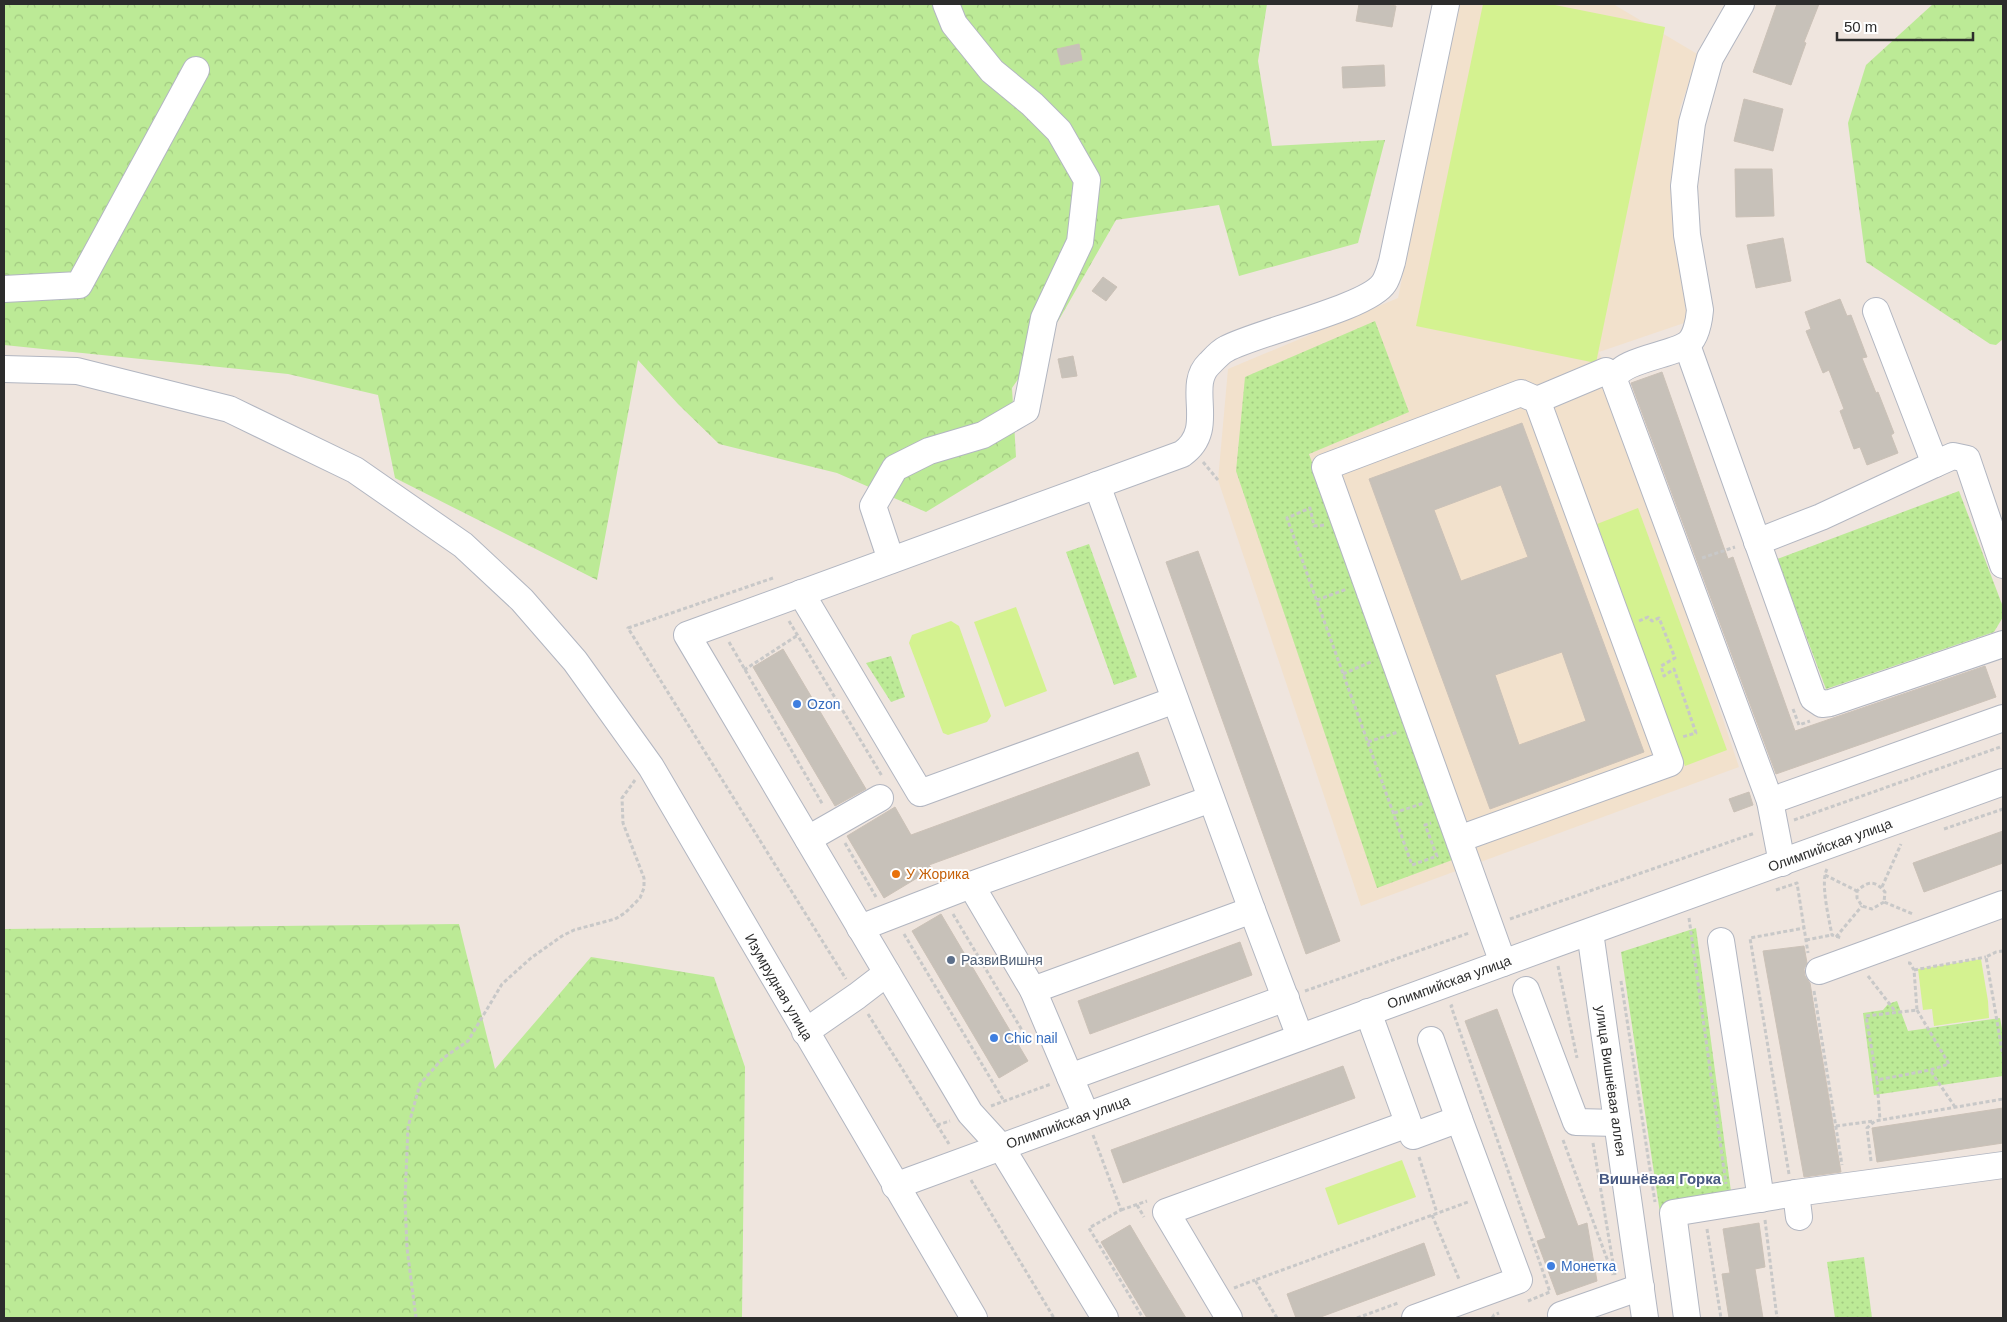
<svg xmlns="http://www.w3.org/2000/svg" width="2007" height="1322" font-family="Helvetica,sans-serif">
	<style>
		.education { fill: #f2e1cc }
		.green { fill: url(#green-dots) }
		.forest { fill: url(#forest-crowns) }
		.pitch { fill: #d4f290 }
		.building { fill: #c7c1b9; stroke: #cbc1b7; fill-rule: evenodd }
		.lines { fill: none; stroke-linecap: round; stroke-linejoin: round }
		.minor-casing { stroke: #b2b6c1; stroke-width: 28 }
		.path { stroke: #c8c8c8; stroke-width: 3; stroke-dasharray: 4 2.5; stroke-linecap: butt }
		.minor { stroke: #fff; stroke-width: 26 }
		.shop-dot { fill: #3f7fe0; stroke: #fff; stroke-width: 2 }
		.food-dot { fill: #e8710a; stroke: #fff; stroke-width: 2 }
		.service-dot { fill: #5c6f8a; stroke: #fff; stroke-width: 2 }
		.labels { text-anchor: middle; dominant-baseline: central; stroke-width: 4; stroke-linejoin: round; paint-order: stroke }
		.shop-label { font-size: 14px; fill: #366cbe; stroke: #fff; text-anchor: start }
		.street-label { font-size: 14px; fill: #2c2c2c; stroke: #fff }
		.food-label { font-size: 14px; fill: #c56008; stroke: #fff; text-anchor: start }
		.service-label { font-size: 14px; fill: #4e5e75; stroke: #fff; text-anchor: start }
		.neighbourhood-label { font-size: 15px; font-weight: bold; fill: #485982; stroke: #fff }
	</style>
	<defs>
		<pattern id="green-dots" width="8" height="8" patternUnits="userSpaceOnUse" patternTransform="scale(1.25)"><rect width="8" height="8" fill="#bcea96"/><path d="M2 2h.1M6 6h.1" fill="none" stroke="#a2c981" stroke-width="1.8" stroke-linecap="round"/></pattern>
		<pattern id="forest-crowns" width="20" height="18" patternUnits="userSpaceOnUse" patternTransform="scale(1.25)"><rect width="20" height="18" fill="#bcea96"/><path d="M2 6a3 3 0 1 1 6 0M12 15a3 3 0 1 1 6 0" fill="none" stroke="#a2c981"/></pattern>
	</defs>
	<rect width="100%" height="100%" fill="#efe5de"/>
	<path class="education" d="M1457,4H1613L1699,55L1680,108L1675,201L1687,322L1599,352L1739,767L1361,906L1218,480L1228,369L1398,298Z"/>
	<g class="green">
		<path d="M1375,321L1409,412L1309,454L1455,859L1377,888L1236,471L1245,377Z"/>
		<path d="M1959,491L2003,607V617L1994,632L1826,689L1777,559Z"/>
		<path d="M1089,544L1137,677L1114,685L1066,552Z"/>
		<path d="M891,656L905,697L891,702L866,663Z"/>
		<path d="M1696,928L1732,1199L1660,1213L1621,952Z"/>
		<path d="M1897,1001L1908,1031L2000,1018L2003,1034V1076L1874,1095L1863,1013L1883,1010L1888,1004Z"/>
		<path d="M1864,1257L1872,1318H1835L1827,1262Z"/>
	</g>
	<g class="forest">
		<path d="M4,4H1267L1258,61L1272,146L1385,140L1358,243L1239,276L1219,205L1116,220L1060,318L1012,388L1016,457L926,512L837,473L719,444L678,404L638,360L597,580L395,478L378,395L288,374L4,345Z"/>
		<path d="M1933,4H2003V339L1996,345L1990,344L1866,262L1848,123L1866,65Z"/>
		<path d="M459,924L495,1069L591,957L714,977L745,1067L742,1318H4V929Z"/>
	</g>
	<g class="pitch">
		<path d="M1483,4H1550L1665,27L1596,363L1416,326Z"/>
		<path d="M1638,508L1727,750L1685,766L1597,524Z"/>
		<path d="M1016,607L1047,691L1005,707L974,622Z"/>
		<path d="M951,621L959,626L991,716L987,722L948,735L943,733L909,643L912,635Z"/>
		<path d="M1981,959L1988,1001L1989,1018L1934,1026L1932,1009L1923,1010L1918,969Z"/>
		<path d="M1402,1160L1416,1197L1338,1225L1325,1188Z"/>
	</g>
	<g class="building">
		<path d="M1359,4H1385L1396,6L1392,27L1356,21Z"/>
		<path d="M1777,4H1819L1804,42L1806,43L1791,85L1753,72Z"/>
		<path d="M1079,44L1082,60L1061,65L1057,49Z"/>
		<path d="M1384,65L1385,86L1343,88L1342,67Z"/>
		<path d="M1744,99L1783,109L1773,151L1734,141Z"/>
		<path d="M1735,169H1772L1774,216L1736,217Z"/>
		<path d="M1783,238L1791,281L1756,288L1747,245Z"/>
		<path d="M1103,277L1117,287L1106,301L1092,291Z"/>
		<path d="M1840,299L1847,316L1851,315L1867,357L1862,358L1876,393L1878,392L1894,433L1891,435L1898,453L1867,465L1860,447L1854,449L1840,411L1844,409L1829,370L1823,373L1806,331L1811,329L1805,312Z"/>
		<path d="M1073,356L1077,376L1062,378L1058,359Z"/>
		<path d="M1662,372L1728,559L1733,557L1795,731L1985,666L1996,697L1776,774L1631,383Z"/>
		<path d="M1522,423L1644,752L1490,809L1369,479ZM1501,485L1528,557L1461,581L1434,510ZM1562,652L1586,721L1519,745L1495,675Z"/>
		<path d="M1198,551L1340,941L1306,954L1166,562Z"/>
		<path d="M783,649L866,789L835,806L753,667Z"/>
		<path d="M1138,752L1150,785L929,865L932,869L884,898L847,836L895,807L911,835Z"/>
		<path d="M1749,792L1753,805L1734,812L1729,799Z"/>
		<path d="M2003,831V863L1924,892L1913,863Z"/>
		<path d="M941,914L1028,1061L999,1078L912,931Z"/>
		<path d="M1240,942L1252,975L1090,1034L1078,1001Z"/>
		<path d="M1804,946L1807,963L1804,969L1805,976L1810,983L1841,1172L1804,1177L1763,951Z"/>
		<path d="M1497,1009L1578,1226L1587,1223L1597,1281L1557,1295L1537,1241L1546,1238L1465,1021Z"/>
		<path d="M1343,1066L1355,1098L1123,1183L1111,1150Z"/>
		<path d="M2003,1108V1143L1877,1162L1872,1128Z"/>
		<path d="M1759,1223L1765,1267L1755,1269L1763,1318H1729L1722,1274L1730,1273L1723,1229Z"/>
		<path d="M1130,1225L1143,1247L1186,1318H1147L1101,1242Z"/>
		<path d="M1424,1243L1435,1275L1318,1318H1296L1287,1294Z"/>
	</g>
	<g class="lines">
		<defs>
			<g id="minor">
				<path d="M1741,4L1710,58L1692,123L1684,186L1687,235L1700,310C1699,321 1696,339 1686,345C1668,356 1619,360 1614,380L1770,801L1782,863"/>
				<path d="M4,289L79,285L196,70"/>
				<path d="M1876,311L1935,464L1953,456L1967,459L2003,565"/>
				<path d="M1687,345L1813,698L1822,704L1830,703L2003,644"/>
				<path d="M4,369L77,371L229,409L355,470L463,545L522,600L575,661L651,767L974,1318"/>
				<path d="M1537,400L1606,371"/>
				<path d="M1097,485L1252,910L1300,1037"/>
				<path d="M1757,542L1821,517L1935,464"/>
				<path d="M891,560L873,506L895,468L929,451L983,435L1026,410L1044,318L1080,242L1087,180L1059,131L1032,104L992,71L954,24L946,4"/>
				<path d="M801,593L920,793L1175,700"/>
				<path d="M1770,801L2003,718"/>
				<path d="M808,839L880,798"/>
				<path d="M1459,839L1670,763L1537,400L1521,393L1325,467L1503,963"/>
				<path d="M971,885L1033,990L1086,1115"/>
				<path d="M860,928L971,885L1211,799"/>
				<path d="M1590,932L1645,1318"/>
				<path d="M1721,941L1761,1199"/>
				<path d="M1819,971L2003,904"/>
				<path d="M1033,990L1252,910"/>
				<path d="M1526,990L1576,1122L1617,1123"/>
				<path d="M1368,1012L1413,1136L1459,1119L1519,1280L1415,1318"/>
				<path d="M805,1032L857,996L887,973"/>
				<path d="M1431,1040L1459,1119"/>
				<path d="M1070,1077L1286,998"/>
				<path d="M895,1186L1555,944L2003,782"/>
				<path d="M1796,1193L1799,1217"/>
				<path d="M1105,1318L1001,1147L970,1113L687,635L1182,454C1218,429 1185,387 1209,364C1214,359 1220,352 1226,349C1257,332 1368,308 1384,283C1388,277 1390,268 1392,262L1446,4"/>
				<path d="M1229,1318L1166,1212L1408,1124"/>
				<path d="M1563,1318L1561,1315L1641,1287"/>
				<path d="M1687,1318L1673,1213L1796,1193L2003,1165"/>
			</g>
		</defs>
		<use href="#minor" class="minor-casing"/>
		<g class="path">
			<path d="M1203,462L1218,480"/>
			<path d="M1324,525L1314,526L1310,508L1287,518L1412,865L1437,856L1425,825L1431,823"/>
			<path d="M1702,558L1735,547"/>
			<path d="M773,578L628,628L846,979"/>
			<path d="M1317,600L1347,589"/>
			<path d="M789,621L882,776"/>
			<path d="M1639,621L1648,617L1652,621L1659,618L1675,658L1661,666L1664,676L1674,669L1696,733L1682,737"/>
			<path d="M729,642L823,805"/>
			<path d="M744,670L798,635"/>
			<path d="M1343,674L1373,661"/>
			<path d="M1793,709L1799,725L1810,721"/>
			<path d="M1368,742L1398,732"/>
			<path d="M1394,813L1424,803"/>
			<path d="M1794,820L2003,746"/>
			<path d="M1944,829L2003,809"/>
			<path d="M845,843L876,897"/>
			<path d="M1827,869C1820,882 1829,919 1832,935L1842,938"/>
			<path d="M1825,875L1857,891"/>
			<path d="M1882,887L1901,844"/>
			<path d="M1776,890L1797,883L1808,953"/>
			<path d="M1884,902L1872,909L1862,906L1857,898V891C1868,881 1875,880 1885,892L1884,902L1913,914"/>
			<path d="M953,914L1029,1042"/>
			<path d="M1689,918L1726,1184"/>
			<path d="M1510,919L1755,833"/>
			<path d="M904,934L1004,1101"/>
			<path d="M1836,937L1862,906"/>
			<path d="M1806,940L1832,935"/>
			<path d="M2003,951L1996,952L1986,957L2003,1056"/>
			<path d="M1908,963H1910L1914,970L1917,1010L1866,1016L1877,1080L1930,1070"/>
			<path d="M1558,966L1577,1058"/>
			<path d="M1914,970L1986,957"/>
			<path d="M1868,976L1895,1011"/>
			<path d="M1621,981L1655,1202"/>
			<path d="M1305,991L1469,933"/>
			<path d="M1814,991L1842,1165"/>
			<path d="M1453,1005L1451,1006L1550,1292L1528,1301"/>
			<path d="M1917,1010L1949,1064L1930,1070L1955,1107"/>
			<path d="M868,1014L949,1144"/>
			<path d="M1877,1081L1880,1120"/>
			<path d="M991,1106L1051,1084"/>
			<path d="M937,1125L950,1121"/>
			<path d="M1836,1126L1874,1121"/>
			<path d="M1093,1135L1121,1210L1089,1228L1143,1318"/>
			<path d="M1563,1140L1613,1275"/>
			<path d="M1593,1143L1615,1275"/>
			<path d="M1419,1157L1437,1213"/>
			<path d="M1871,1161L1867,1128L1875,1121L2003,1099"/>
			<path d="M1789,1174L1750,938L1804,928"/>
			<path d="M971,1180L1054,1318"/>
			<path d="M1137,1205L1144,1217"/>
			<path d="M1121,1210L1147,1201"/>
			<path d="M1432,1215L1459,1279"/>
			<path d="M1765,1220L1777,1318"/>
			<path d="M1707,1229L1721,1318"/>
			<path d="M1234,1288L1255,1280"/>
			<path d="M416,1318L407,1248L405,1200L408,1127L420,1084L443,1058L468,1041L502,984L531,958L562,936L574,930L615,919L625,913L640,898L644,888V878L623,823L622,798L635,780"/>
			<path d="M1277,1318L1255,1280L1468,1202"/>
			<path d="M1357,1318L1398,1303"/>
			<path d="M1492,1318L1494,1315L1499,1313"/>
		</g>
		<use href="#minor" class="minor"/>
	</g>
	<g class="shop-dot">
		<circle cx="797" cy="704" r="5"/>
		<circle cx="994" cy="1038" r="5"/>
		<circle cx="1551" cy="1266" r="5"/>
	</g>
	<circle class="food-dot" cx="896" cy="874" r="5"/>
	<circle class="service-dot" cx="951" cy="960" r="5"/>
	<g class="labels">
		<g class="shop-label">
			<text x="807" y="704">Ozon</text>
			<text x="1004" y="1038">Chic nail</text>
			<text x="1561" y="1266">Монетка</text>
		</g>
		<g class="street-label">
			<text transform="translate(1830 845) rotate(-20)">Олимпийская улица</text>
			<text transform="translate(1449 982) rotate(-20)">Олимпийская улица</text>
			<text transform="translate(779 987) rotate(60)">Изумрудная улица</text>
			<text transform="translate(1611 1081) rotate(82)">улица Вишнёвая аллея</text>
			<text transform="translate(1068 1122) rotate(-20)">Олимпийская улица</text>
		</g>
		<g class="food-label">
			<text x="906" y="874">У Жорика</text>
		</g>
		<g class="service-label">
			<text x="961" y="960">РазвиВишня</text>
		</g>
		<g class="neighbourhood-label">
			<text x="1660" y="1178">Вишнёвая Горка</text>
		</g>
	</g>
	<rect width="2007" height="1322" fill="none" stroke="#2c2c2c" stroke-width="10"/>
	<path d="M1837 32v8h136v-8" fill="none" stroke="#2c2c2c" stroke-width="2.5"/>
	<text x="1844" y="32" font-size="15" fill="#2c2c2c" stroke="#ffffff" stroke-width="4" paint-order="stroke">50 m</text>
</svg>
